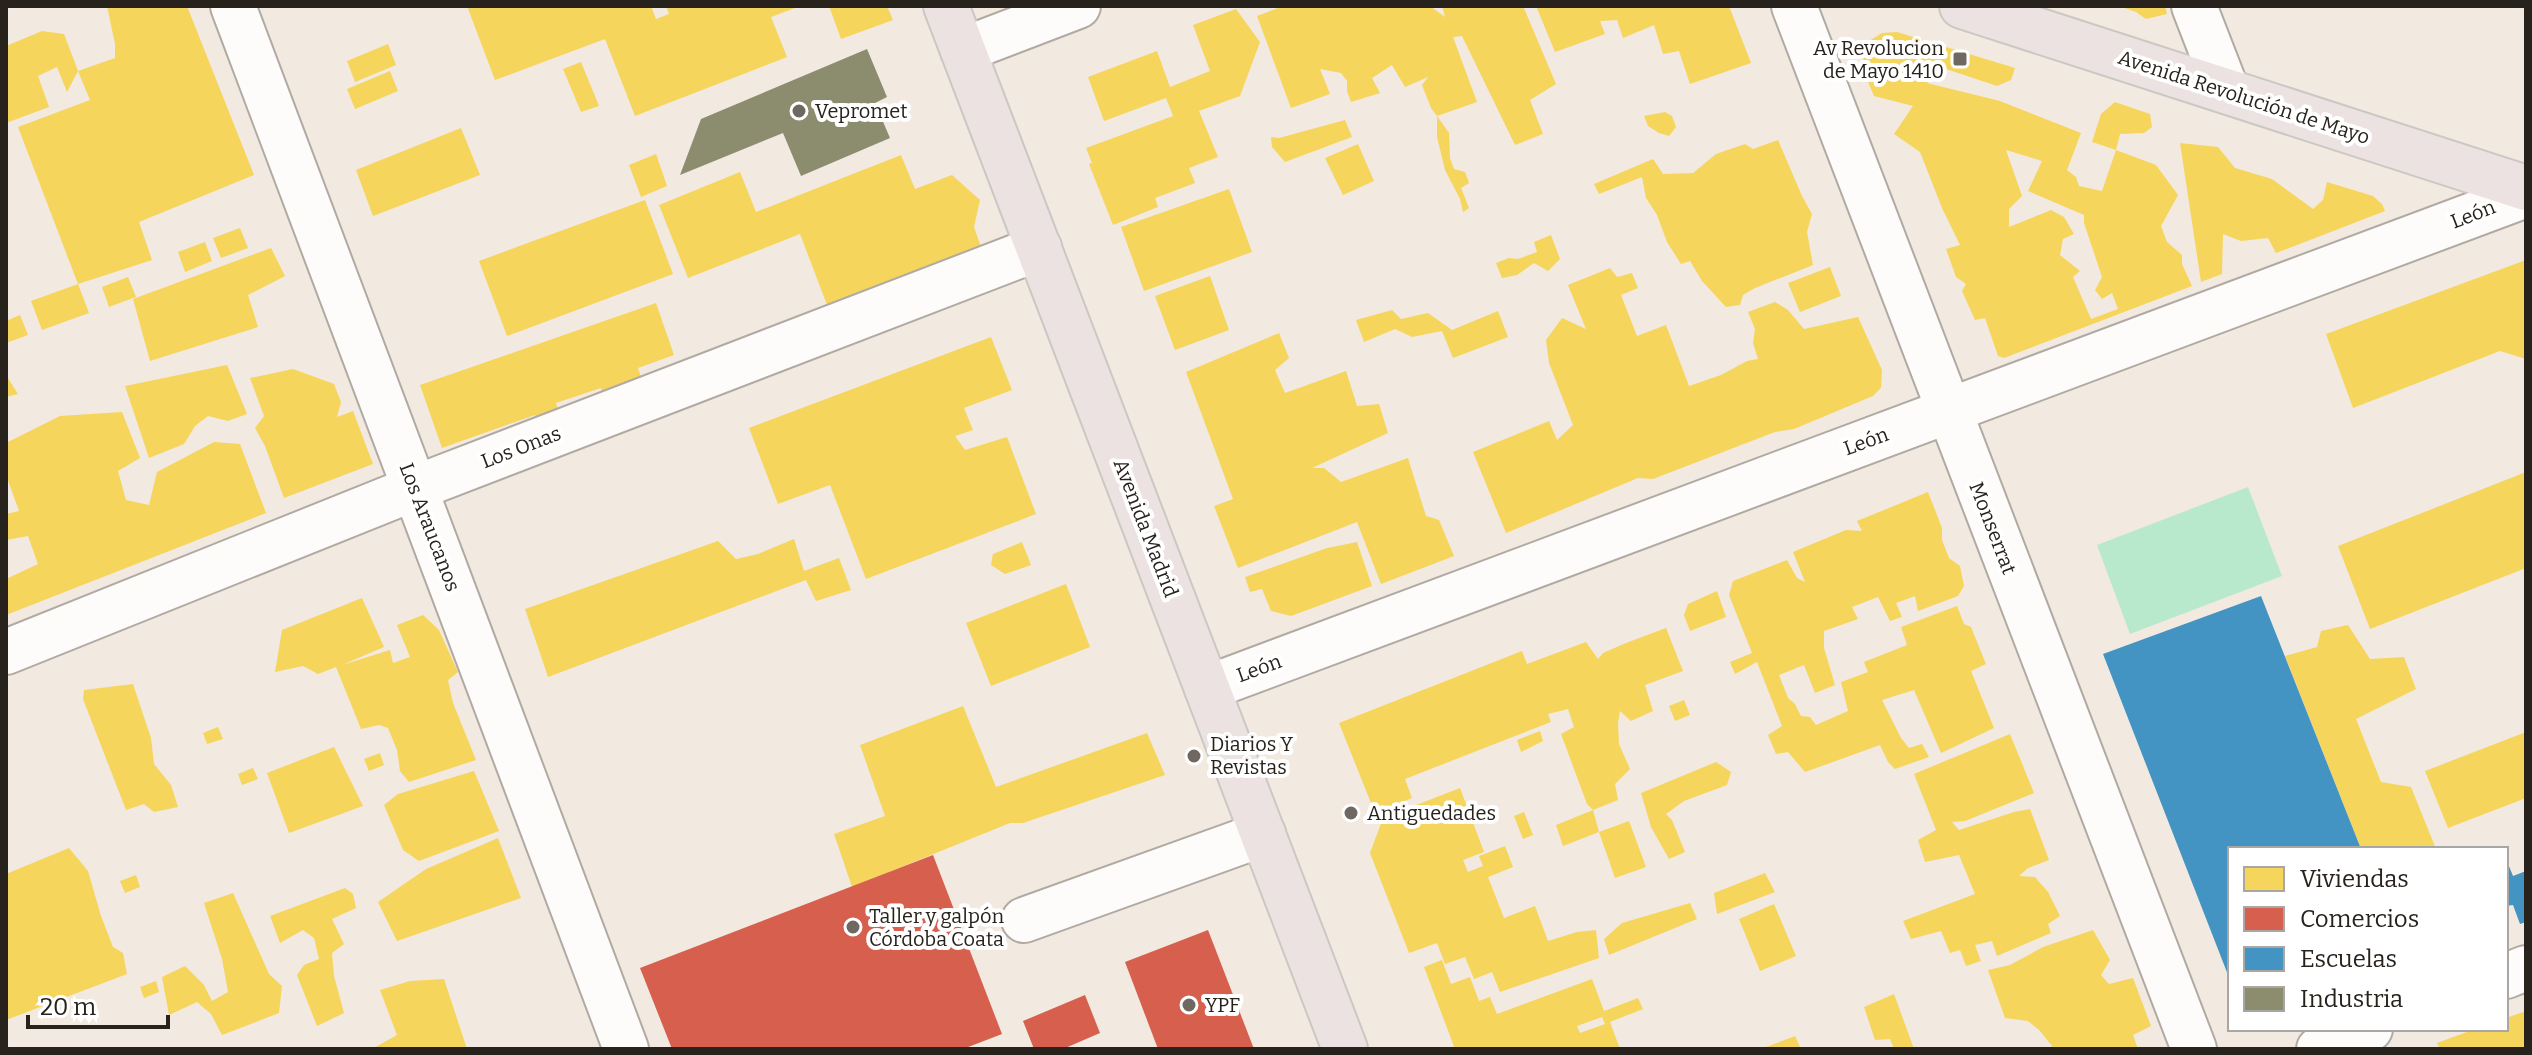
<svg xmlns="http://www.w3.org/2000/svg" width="2532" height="1055" font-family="Bitter,serif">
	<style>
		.green { fill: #b9e9cc }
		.homes { fill: #f6d55c; fill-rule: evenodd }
		.shops { fill: #d6604d }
		.schools { fill: #4393c3 }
		.industry { fill: #8c8c6e }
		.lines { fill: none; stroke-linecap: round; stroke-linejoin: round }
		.minor-casing { stroke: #b0aaa3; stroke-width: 48 }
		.major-casing { stroke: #cbc7c3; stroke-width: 48 }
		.minor { stroke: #fdfcfa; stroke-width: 44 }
		.major { stroke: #ece2e2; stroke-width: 44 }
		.poi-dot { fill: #6f6861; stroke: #fff; stroke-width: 3 }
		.labels { text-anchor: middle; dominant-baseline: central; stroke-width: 8; stroke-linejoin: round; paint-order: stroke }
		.poi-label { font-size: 20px; fill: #28221c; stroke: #fff; text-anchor: start }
		.street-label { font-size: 20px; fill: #28221c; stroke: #fff }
	</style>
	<rect width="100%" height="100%" fill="#f2e9e1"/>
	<path class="green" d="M2248,487L2282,576L2130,634L2097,545Z"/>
	<g class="homes">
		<path d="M107,6H187L254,175L139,222L152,260L78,284L89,313L42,330L31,301L78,284L18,127L90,100L78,71L115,58V44Z"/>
		<path d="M467,6H651L656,19L669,14L666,6H800L771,17L787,57L635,116L605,39L495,80Z"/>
		<path d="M829,6H887L893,20L841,39Z"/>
		<path d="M1283,6H1430L1445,17L1442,6H1523L1556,84L1530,100L1543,134L1515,145L1462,36L1453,37L1477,102L1437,116L1431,108L1422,85L1428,77L1405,87L1392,65L1372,78L1380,93L1351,102L1347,91V81L1341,73L1320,69L1330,94L1291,108L1257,16Z"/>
		<path d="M1536,6H1729L1751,63L1690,84L1679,51L1663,54L1654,25L1623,38L1617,20L1600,21L1605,34L1555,52Z"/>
		<path d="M2119,6H2165L2167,14L2146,19L2136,12Z"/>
		<path d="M1236,9L1260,42L1240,96L1199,111L1218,157L1189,168L1195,183L1155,198L1158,207L1113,225L1089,164L1092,163L1086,148L1173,116L1166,98L1104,121L1088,77L1157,51L1170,87L1210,71L1193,25Z"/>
		<path d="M42,31L64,34L78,71L67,92L57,67L38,76L49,107L6,123V46Z"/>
		<path d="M1897,32L2015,68L2011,80L1997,86L1943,68L1927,83L2000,101L2081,133L2067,170L2076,177L2079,186L2102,191L2116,150L2156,165L2178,195L2161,226L2167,242L2182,255V264L2192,286L2004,358L1998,356L1985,318L1975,320L1962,291L1966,284L1956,277L1946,249L1960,245L1942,208L1920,152L1894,134L1913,106L1874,96L1865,75L1863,55L1869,41L1882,33ZM2006,150L2042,161L2028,191L2084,215V223L2102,277L2095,290L2102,299L2112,293L2118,309L2091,319L2073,277L2080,271L2060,255L2063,239L2074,234L2064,217L2051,210L2009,227V209L2022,196Z"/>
		<path d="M388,44L396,65L355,82L347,61Z"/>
		<path d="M581,62L599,106L581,112L563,69Z"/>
		<path d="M390,71L398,91L355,109L347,89Z"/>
		<path d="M2115,102L2150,114L2152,127L2144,133L2120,134L2116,150L2092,142L2101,114Z"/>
		<path d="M1665,112L1672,116L1676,127L1669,136L1659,133L1648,126L1644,116Z"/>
		<path d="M1437,116L1449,133L1450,158L1454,169L1465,172L1469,183L1461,188L1469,208L1463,212L1460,199L1445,170L1437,137Z"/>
		<path d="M1345,120L1352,137L1285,162L1272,147L1271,137L1279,138Z"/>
		<path d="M461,128L480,175L373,216L356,170Z"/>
		<path d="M1778,140L1802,196L1812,214L1807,232L1813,265L1755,288L1743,295L1740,305L1726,307L1702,281L1690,261L1681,264L1667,242L1657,215L1646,198L1642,177L1599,194L1594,184L1653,159L1663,174L1693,173L1716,154L1745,144L1753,149Z"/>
		<path d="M2180,143L2218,147L2235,168L2272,179L2313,209L2323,200L2327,182L2373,196L2382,204L2385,211L2276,253L2268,238L2241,241L2223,234L2222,274L2201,282Z"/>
		<path d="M1358,144L1374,181L1343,195L1325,158Z"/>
		<path d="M656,154L667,186L641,197L629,165Z"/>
		<path d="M901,155L915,189L952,175L980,200L974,227L981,247L832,318L800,234L688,278L659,205L740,172L756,212Z"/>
		<path d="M1229,189L1252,252L1144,291L1121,227Z"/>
		<path d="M645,200L673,274L507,336L479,261Z"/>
		<path d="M240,228L248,248L221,258L213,238Z"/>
		<path d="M1551,235L1560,259L1548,271L1534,263L1517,275L1502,278L1496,263L1509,258L1518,259L1537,252L1534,242Z"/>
		<path d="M205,242L212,261L185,272L178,252Z"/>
		<path d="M271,248L285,276L248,295L258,327L150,361L133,299Z"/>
		<path d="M2526,260V359L2500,351L2353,408L2326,334Z"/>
		<path d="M1830,267L1841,296L1800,312L1788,283Z"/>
		<path d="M1610,268L1617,277L1632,273L1638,288L1621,295L1637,336L1666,325L1689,386L1721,375L1747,361L1758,359L1753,343L1755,329L1748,312L1775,302L1788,310L1804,329L1858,317L1882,370L1881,388L1873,396L1794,429L1775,432L1653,479L1638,478L1506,533L1473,452L1549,421L1557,440L1573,425L1549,363L1546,340L1562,318L1586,329L1568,285Z"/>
		<path d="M1210,276L1229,330L1175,350L1155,296Z"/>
		<path d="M128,277L136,297L109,307L102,287Z"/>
		<path d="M656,303L674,355L638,368L642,380L602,393L601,388L556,403L559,412L537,420L535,415L442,448L420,385Z"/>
		<path d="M1392,310L1401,319L1428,313L1452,330L1498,311L1508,337L1453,358L1442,331L1412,337L1395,329L1364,342L1356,320Z"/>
		<path d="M20,315L28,335L6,343V321Z"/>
		<path d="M1279,333L1289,358L1275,370L1285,393L1346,371L1357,406L1379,404L1388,433L1312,468H1324L1341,482L1408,458L1426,516L1439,520L1454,556L1381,584L1357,522L1238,568L1214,506L1233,499L1186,372Z"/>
		<path d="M991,337L1012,390L964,408L973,430L955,436L965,450L1007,437L1036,514L866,579L830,485L778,504L749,428Z"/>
		<path d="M227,365L247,414L228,421L208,416L195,426L184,444L149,458L125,386Z"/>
		<path d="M293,369L334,384L341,402L337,417L353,411L373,464L284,498L265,446L255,428L264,416L250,378Z"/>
		<path d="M6,375L18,394L6,397Z"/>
		<path d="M122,412L140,458L118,471L126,500L149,505L157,472L214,442L240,444L266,513L6,615V579L38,564L28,536L6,540V514L19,511L6,475V443L60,416Z"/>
		<path d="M2526,472V568L2370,629L2338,546Z"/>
		<path d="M1928,492L1942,528V540L1949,558L1960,566L1964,586L1958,596L1918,611L1915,596L1896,603L1902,617L1890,621L1878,597L1852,607L1858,619L1824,631V648L1835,685L1815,693L1804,665L1779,675L1788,698L1795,704L1801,716L1810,717L1816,725L1848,711L1841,682L1868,672L1864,662L1907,645L1901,627L1957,606L1964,624L1971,627L1986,664L1971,671L1994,728L1941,753L1914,690L1882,700L1901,738L1909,748L1922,744L1929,757L1895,769L1888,762L1880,745L1805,772L1788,752L1776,754L1768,735L1782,726L1757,662L1735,674L1730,662L1752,653L1729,595L1733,581L1787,560L1797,578L1805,582L1793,552L1846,530L1862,531L1857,521Z"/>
		<path d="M794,539L804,571L839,558L851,590L816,601L806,580L548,677L525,609L718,541L736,559L758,554Z"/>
		<path d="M1022,542L1031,565L1005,574L991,565L993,554Z"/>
		<path d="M1357,542L1372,586L1291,616L1271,611L1262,589L1250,592L1245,577L1327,548Z"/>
		<path d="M1066,584L1090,647L991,686L966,623Z"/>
		<path d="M1717,591L1726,617L1690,631L1684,615L1688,604Z"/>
		<path d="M362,598L384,647L342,665L390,650L393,663L410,657L397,625L423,615L439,630L458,672L448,680L453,703L476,760L409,782L400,771L397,750L388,728L379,725L361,729L336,667L318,674L303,666L275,672L282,630Z"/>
		<path d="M2348,625L2370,659L2404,657L2416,689L2356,719L2381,782L2411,787L2436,849H2361L2285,656L2317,647L2321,631Z"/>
		<path d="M1666,628L1683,671L1645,685L1653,711L1631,721L1620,711L1618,723L1619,744L1630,769L1615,784L1618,800L1593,810L1599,832L1563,846L1556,825L1593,810L1587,804L1561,734L1574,727L1568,709L1548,714L1551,722L1405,779L1412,798L1375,813L1339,723L1522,651L1527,664L1586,642L1598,659L1603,653L1626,643Z"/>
		<path d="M133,684L151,738L154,764L171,785L178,807L154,812L144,804L126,810L83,699L84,690Z"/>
		<path d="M1684,700L1690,715L1675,721L1669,706Z"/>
		<path d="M963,706L996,787L1147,733L1165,775L1023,823H1010L852,887L834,834L885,816L860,745Z"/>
		<path d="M218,727L223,739L207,744L203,733Z"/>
		<path d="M1540,731L1543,741L1521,752L1517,740Z"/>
		<path d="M2526,732V798L2448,828L2425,771Z"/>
		<path d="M2010,734L2034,793L1965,821L1952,822L1959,830L2014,812L2030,809L2049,860L2028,868L2019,876L2035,877L2048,892L2060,916L2048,924L2051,933L1997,956L1992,941L1975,945L1981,961L1966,966L1960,950L1950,953L1941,931L1911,939L1903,921L1975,894L1959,855L1925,862L1918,840L1936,830L1914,774Z"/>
		<path d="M334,747L363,806L289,833L267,773Z"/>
		<path d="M380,753L384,765L369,771L364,759Z"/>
		<path d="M1716,762L1731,772L1727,785L1684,801L1666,814L1672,820L1685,852L1669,859L1651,827L1641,793Z"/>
		<path d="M253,768L258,779L242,785L238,774Z"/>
		<path d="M474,771L499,831L419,861L403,850L384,805L398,794Z"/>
		<path d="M1460,788L1484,852L1463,860L1468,872L1483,866L1479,856L1505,846L1513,867L1488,877L1504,918L1535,906L1548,941L1577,932L1596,930L1599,958L1500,992L1492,972L1474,979L1465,957L1445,964L1437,943L1409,953L1370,853L1383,818Z"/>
		<path d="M1524,812L1533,835L1523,839L1514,816Z"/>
		<path d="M1629,821L1646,867L1615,878L1599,832Z"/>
		<path d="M498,838L521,898L397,941L378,902L426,869Z"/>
		<path d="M69,848L88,871L101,916L113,947L123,953L127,974L6,1020V874Z"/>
		<path d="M1765,873L1775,892L1717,914L1714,893Z"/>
		<path d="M136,875L140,887L125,893L120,881Z"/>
		<path d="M345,888L353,894L356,908L332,919L344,944L332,953L334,976L344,1013L317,1026L297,975L304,965L319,959L314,938L303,930L280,943L270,916Z"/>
		<path d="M233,893L269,974L282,986L279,1013L222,1035L211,1014L197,1002L169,1015L162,977L185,966L204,985L212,1001L228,992L222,959L204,903Z"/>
		<path d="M1690,903L1697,919L1609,955L1604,939L1622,923Z"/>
		<path d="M1774,904L1796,956L1760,971L1739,919Z"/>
		<path d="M2093,930L2110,960L2101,975L2109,984L2133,978L2151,1026L2133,1035L2138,1049H2050L2052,1046L2040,1031L2028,1021L2005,1018L1988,970L2010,965L2043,947Z"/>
		<path d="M1442,960L1451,984L1470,977L1479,1001L1490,997L1497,1014L1592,979L1604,1011L1638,998L1643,1009L1610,1022L1620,1049H1455L1424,967ZM1602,1017L1605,1024L1580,1033L1577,1026Z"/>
		<path d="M444,979L467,1049H372L397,1035L380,990L410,981Z"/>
		<path d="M156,981L159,992L144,998L140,987Z"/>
		<path d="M1894,994L1914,1049H1894L1890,1039L1875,1040L1864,1007Z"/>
		<path d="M2526,1011V1049H2440L2437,1043L2475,1029H2506V1018Z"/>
		<path d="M1795,1036L1801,1049H1761Z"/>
	</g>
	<g class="shops">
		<path d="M933,855L1002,1034L963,1049H672L640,968Z"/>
		<path d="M1208,930L1254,1049H1158L1125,962Z"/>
		<path d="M1085,995L1100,1033L1063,1049H1034L1023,1021Z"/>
	</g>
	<g class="schools">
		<path d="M2261,596L2361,849H2230V980L2103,654Z"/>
		<path d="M2506,859L2513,876L2526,871V922L2520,924L2513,905L2506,906Z"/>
	</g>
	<path class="industry" d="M867,49L887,97L875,103L890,138L801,176L783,133L680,175L701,119Z"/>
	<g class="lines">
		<defs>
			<g id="minor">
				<path d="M233,6L626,1049"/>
				<path d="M1794,6L2194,1049"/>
				<path d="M2194,6L2227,91"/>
				<path d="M963,50L1078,6"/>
				<path d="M6,652L415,488L1039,248"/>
				<path d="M1207,688L2526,195"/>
				<path d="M1024,920L1263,834"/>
				<path d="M2506,976L2526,968"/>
				<path d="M2319,1049L2370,1029"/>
			</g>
			<g id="major">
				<path d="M946,6L1345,1049"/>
				<path d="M1962,6L2526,188"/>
			</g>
		</defs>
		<use href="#minor" class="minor-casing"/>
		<use href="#major" class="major-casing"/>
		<use href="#minor" class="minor"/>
		<use href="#major" class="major"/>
	</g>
	<g class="poi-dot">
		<rect x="1952" y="51" width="16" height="16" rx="4"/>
		<circle cx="799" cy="111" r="8"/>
		<circle cx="1194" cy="756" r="8"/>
		<circle cx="1351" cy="813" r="8"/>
		<circle cx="853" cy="927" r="8"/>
		<circle cx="1189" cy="1005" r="8"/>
	</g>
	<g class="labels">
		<g class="poi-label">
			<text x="1944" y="48" text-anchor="end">Av Revolucion<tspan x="1944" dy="23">de Mayo 1410</tspan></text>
			<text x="815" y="111">Vepromet</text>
			<text x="1210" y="744">Diarios Y<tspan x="1210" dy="23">Revistas</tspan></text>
			<text x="1367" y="813">Antiguedades</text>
			<text x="869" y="916">Taller y galpón<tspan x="869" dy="23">Córdoba Coata</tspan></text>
			<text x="1205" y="1005">YPF</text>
		</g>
		<g class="street-label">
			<text transform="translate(2244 97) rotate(18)">Avenida Revolución de Mayo</text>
			<text transform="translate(2473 214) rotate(-21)">León</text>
			<text transform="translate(1866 441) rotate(-20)">León</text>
			<text transform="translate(521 447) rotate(-21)">Los Onas</text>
			<text transform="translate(430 527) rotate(69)">Los Araucanos</text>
			<text transform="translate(1146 528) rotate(69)">Avenida Madrid</text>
			<text transform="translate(1993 528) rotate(69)">Monserrat</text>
			<text transform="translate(1259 668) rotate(-20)">León</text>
		</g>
	</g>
	<rect width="2532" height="1055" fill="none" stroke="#28221c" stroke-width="16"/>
	<rect x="2228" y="847" width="280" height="184" fill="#ffffff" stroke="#a9a7a4" stroke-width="2"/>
	<rect x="2244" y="867" width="40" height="24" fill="#f6d55c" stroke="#a9a7a4" stroke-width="2"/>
	<text x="2300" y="887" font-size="24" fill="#28221c">Viviendas</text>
	<rect x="2244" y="907" width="40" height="24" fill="#d6604d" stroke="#a9a7a4" stroke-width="2"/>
	<text x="2300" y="927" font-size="24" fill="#28221c">Comercios</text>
	<rect x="2244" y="947" width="40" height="24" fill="#4393c3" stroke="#a9a7a4" stroke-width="2"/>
	<text x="2300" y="967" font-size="24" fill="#28221c">Escuelas</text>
	<rect x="2244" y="987" width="40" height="24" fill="#8c8c6e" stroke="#a9a7a4" stroke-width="2"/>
	<text x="2300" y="1007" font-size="24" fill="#28221c">Industria</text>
	<path d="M28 1015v12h140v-12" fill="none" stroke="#28221c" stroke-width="4"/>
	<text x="40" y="1015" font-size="24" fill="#28221c" stroke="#ffffff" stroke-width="6" paint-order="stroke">20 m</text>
</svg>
